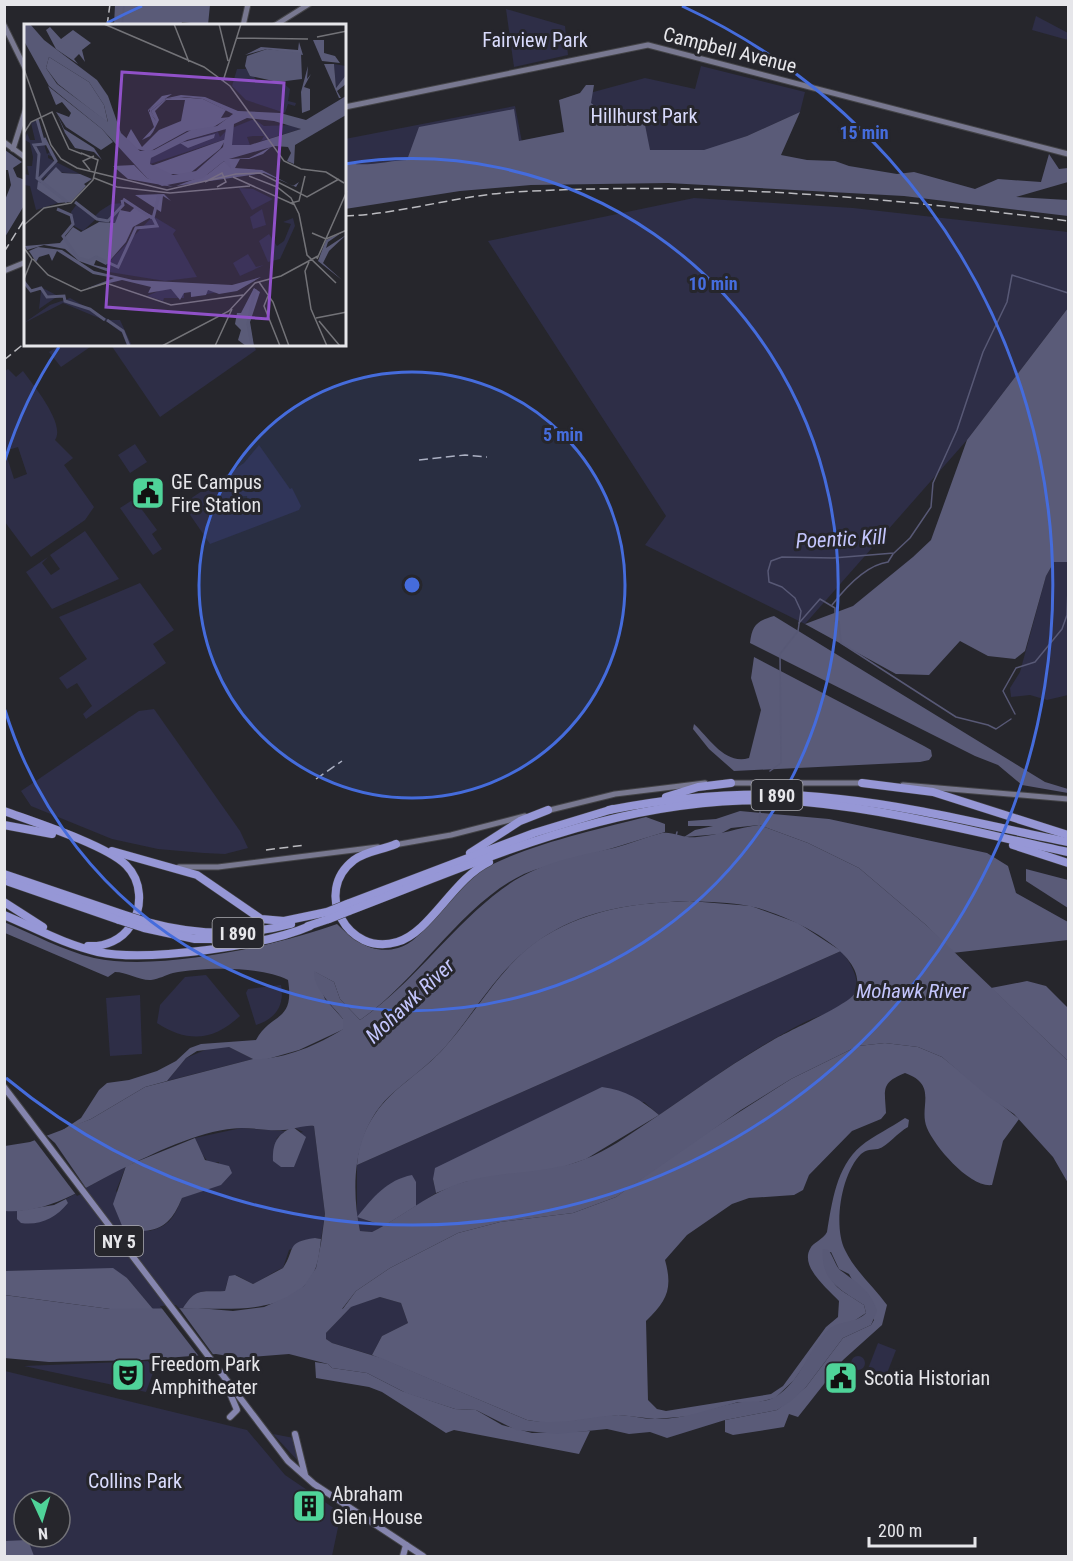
<svg xmlns="http://www.w3.org/2000/svg" width="1073" height="1561" font-family="'Roboto Condensed',sans-serif">
	<style>
		.green { fill: #2e2e47; fill-rule: evenodd }
		.forest { fill: #5a5b78 }
		.water { fill: #585976; fill-rule: evenodd }
		.pier { fill: #26262c }
		.lines { fill: none; stroke-linecap: round; stroke-linejoin: round }
		.stream { stroke: #585976; stroke-width: 1.5 }
		.secondary-casing { stroke: #434347; stroke-width: 7 }
		.primary-casing { stroke: #434347; stroke-width: 8 }
		.highway-casing { stroke: #434347; stroke-width: 9 }
		.secondary { stroke: #787890; stroke-width: 5 }
		.primary { stroke: #8585ae; stroke-width: 6 }
		.highway { stroke: #9697d6; stroke-width: 8 }
		.rail { stroke: #bbbbc0; stroke-width: 1.5; stroke-dasharray: 9 4.5; stroke-linecap: butt }
		.highway-bridge-casing { stroke: #434347; stroke-width: 9; stroke-linecap: butt }
		.highway-bridge { stroke: #9697d6; stroke-width: 8 }
		.ring { fill: none; stroke: #456cdc; stroke-width: 3 }
		.labels { text-anchor: middle; dominant-baseline: central; stroke-width: 6; stroke-linejoin: round; paint-order: stroke }
		.shield { fill: #26262c; stroke: #acacb1; stroke-width: 1.5 }
		.shield-label { font-size: 18px; font-weight: bold; fill: #e6e6ea }
		.park-label { font-size: 20px; fill: #d9dbfc; stroke: #26262c }
		.street-label { font-size: 20px; fill: #e6e6ea; stroke: #26262c }
		.poi-label { font-size: 20px; fill: #e6e6ea; stroke: #26262c; text-anchor: start }
		.water-label { font-size: 21px; font-style: italic; fill: #c4c6fd; stroke: #26262c }
		.inset-river { fill: none; stroke: #585976; stroke-width: 3 }
		.inset-road { fill: none; stroke: #737378; stroke-width: 1.5 }
		.view { fill: #9051c8; fill-opacity: 0.15; stroke: #9051c8; stroke-width: 3 }
		.inset-edge { fill: none; stroke: #e6e6ea; stroke-width: 3 }
		.centre { fill: #456cdc; stroke: #26262c; stroke-width: 3 }
		.ring-label { font-size: 18px; text-anchor: middle; font-weight: bold; fill: #456cdc; stroke: #26262c; stroke-width: 6; stroke-linejoin: round; paint-order: stroke }
	</style>
	<rect width="100%" height="100%" fill="#26262c"/>
	<g class="green">
		<path d="M506,9L565,26L568,55L514,67Z"/>
		<path d="M1036,16L1068,33V40L1032,30Z"/>
		<path d="M701,66L805,92L800,112L747,136L704,151L345,176V139L515,106L522,142L569,134L564,100L645,78L695,89Z"/>
		<path d="M694,198L853,208L1068,232V308L967,440L805,624L645,545L666,516L488,241Z"/>
		<path d="M60,345H93L61,367L49,352Z"/>
		<path d="M111,345H243L254,346L256,350L160,417Z"/>
		<path d="M8,369L16,377L23,371C33,385 66,424 55,440L73,458L64,465L94,507L85,520L31,557L5,522L4,372ZM18,447L27,474L14,479L5,451Z"/>
		<path d="M135,444L147,462L130,473L118,455Z"/>
		<path d="M259,445L290,489L292,488L301,506L299,510L210,544L184,506V503L244,463ZM247,496L248,512L233,513L232,497Z"/>
		<path d="M134,499L157,530L152,534L162,549L153,555L120,508Z"/>
		<path d="M85,531L119,579L52,609L26,572L48,557L42,563L51,575L60,569L50,555Z"/>
		<path d="M1054,562H1068V695L1047,700L1030,695L1011,697L1010,688L1020,672L1046,576Z"/>
		<path d="M140,583L174,630L153,644L166,663L86,719L83,714L92,706L77,683L67,689L59,678L87,659L59,617Z"/>
		<path d="M154,709L240,831L248,848L225,854L204,853L158,849L112,839L31,806L21,791L139,711Z"/>
		<path d="M841,951C850,961 861,980 855,993C846,1010 818,1015 803,1023C752,1049 706,1083 659,1115L644,1102L433,1179L436,1193L416,1206V1182L358,1217L384,1226L372,1232L360,1231L357,1217V1165Z"/>
		<path d="M206,975L240,1016C213,1041 188,1043 157,1023L160,1005L185,977Z"/>
		<path d="M281,985C285,1006 275,1019 256,1025L246,993L248,989Z"/>
		<path d="M140,995L142,1054L110,1056L106,998Z"/>
		<path d="M212,1047H229L253,1059L167,1081L186,1058Z"/>
		<path d="M304,1125L314,1126L325,1214L321,1239L315,1238L289,1250L283,1268C272,1272 264,1279 253,1284L236,1275L227,1283L225,1291C202,1292 196,1287 183,1308L153,1309L127,1278L86,1270L5,1271L4,1211H17V1219L68,1203L66,1199L126,1166L116,1191L149,1231C170,1226 174,1217 182,1198L216,1185L219,1162L210,1164L200,1152L195,1138L241,1128L285,1131L276,1139L303,1132L293,1127Z"/>
		<path d="M380,1297L401,1303L408,1323L382,1336L372,1355L332,1343L326,1339V1333L352,1306Z"/>
		<path d="M878,1343L896,1350L884,1381L866,1374Z"/>
		<circle cx="858" cy="1363" r="7"/>
		<path d="M148,1361L154,1370L146,1392L24,1366Z"/>
		<path d="M5,1371L247,1430L285,1475L341,1513L332,1556H5ZM24,1501H60V1537H24Z"/>
		<path d="M273,1434L294,1438L299,1462Z"/>
	</g>
	<g class="forest">
		<path d="M115,5H210L208,25L182,22L181,25H114Z"/>
		<path d="M586,85H594L591,103L596,107H608L645,125L650,150H704L747,136L800,112L781,155L807,160L835,161L849,166L897,174L914,172L975,189L998,179L1041,182L1049,154L1059,169L1068,168V182L1016,197L1068,200V216L904,196L668,183L531,185L460,191L345,209V161C358,169 392,160 407,160L419,127L514,109L519,141L564,132L559,100L580,93Z"/>
		<path d="M5,150L22,162L13,168L17,177L25,180V204L5,237V200L11,185L8,170H5Z"/>
		<path d="M1068,308V562H1054L1046,576L1025,651L1015,659L988,656L960,641L929,675L896,674L805,624L853,606L913,557L931,540L967,440Z"/>
		<path d="M774,616L1045,782L1068,789V793L1022,785L998,765L975,756L750,643C752,625 757,621 774,616Z"/>
		<path d="M754,657L924,746L931,750L932,756L929,760L920,762L734,771L709,749L693,729L694,724C710,739 725,765 749,758L761,710L751,678Z"/>
		<path d="M740,811L829,819L987,853L1008,866L1016,893L1068,922V940L952,953L926,925L859,868L808,843L759,825L731,828L720,834L684,837L695,830L713,826H688V821L716,819Z"/>
		<path d="M646,817L665,824V832C632,842 600,852 568,861C554,865 537,868 524,874C461,904 418,981 360,1020L340,999L334,982L315,972L325,999L343,1019L344,1029L299,1050L264,1060L253,1059L229,1047L197,1051L186,1058L167,1081L145,1087L91,1119L58,1133L81,1118L99,1090L107,1083L129,1080L157,1071L176,1061L190,1048L201,1044L256,1040C271,1012 295,1023 288,980C260,966 204,967 173,973C166,975 159,979 151,980C141,981 126,972 115,972L108,977L5,933L4,922C33,934 64,951 94,958C158,972 276,946 337,924C354,941 373,955 398,948C425,941 446,895 469,878C511,848 595,830 646,817Z"/>
		<path d="M1026,869L1068,880V908L1026,881Z"/>
		<path d="M690,901L751,906L798,923L841,951L357,1165C358,1146 364,1130 375,1114C393,1087 423,1072 444,1048C476,1013 504,960 545,936C592,908 636,903 690,901Z"/>
		<path d="M1027,981L1046,986L1068,1008V1061L991,988Z"/>
		<path d="M885,1043L918,1047L942,1057L1019,1119L1003,1141L992,1185C970,1188 935,1147 927,1128C918,1107 939,1085 905,1073C880,1083 885,1090 886,1113L881,1119L852,1131L809,1175L803,1190L794,1195L749,1198L732,1204L687,1235L665,1260C673,1289 667,1301 646,1321L648,1400L657,1409L666,1411L771,1394L783,1386L826,1327L838,1317L839,1301C828,1289 800,1267 810,1249C813,1242 823,1240 827,1232C832,1203 836,1167 861,1146C874,1135 891,1128 905,1118L909,1120L908,1127C898,1132 888,1146 878,1149C871,1150 867,1149 861,1154C841,1174 833,1226 845,1250C855,1271 874,1287 887,1305L882,1325L843,1360L798,1417L789,1414L784,1427L733,1435L725,1432V1420L777,1410L806,1387L843,1338L871,1325L874,1320L849,1274L839,1269L831,1252L823,1255C833,1290 835,1286 864,1305L866,1313L854,1321L830,1329L794,1380L775,1398L755,1403L738,1402L691,1416L655,1419L619,1415L553,1424L527,1420L372,1355L382,1336L408,1323L401,1303L380,1297L342,1310L356,1291L390,1268L458,1233L500,1222L573,1213L616,1197L686,1146L791,1079L858,1046Z"/>
		<path d="M602,1087C626,1090 641,1100 659,1115L586,1159L557,1169L465,1182L436,1193L433,1179L435,1168Z"/>
		<path d="M293,1127L306,1137L294,1167H281L273,1161C272,1144 277,1134 293,1127Z"/>
		<path d="M195,1138L205,1160L229,1166L232,1173L221,1185L182,1198C173,1219 165,1230 141,1231C135,1232 129,1232 123,1228L113,1204L126,1166Z"/>
		<path d="M412,1175L416,1182V1206L384,1226L357,1217C373,1197 387,1180 412,1175Z"/>
		<path d="M66,1199L68,1203C56,1218 39,1226 21,1223L17,1219V1211L54,1205Z"/>
		<path d="M315,1238L321,1239C320,1248 319,1258 316,1267C297,1318 224,1308 183,1308C196,1287 202,1292 225,1291L229,1276L235,1275L253,1284L283,1268C296,1249 285,1242 315,1238Z"/>
		<path d="M113,1268L127,1278L153,1309H110L5,1295L4,1271Z"/>
		<path d="M315,1362L328,1364L332,1368L367,1373L402,1391L455,1409L476,1410L502,1425L532,1433L590,1431L579,1454L454,1430L446,1433L382,1392L369,1387L316,1378Z"/>
		<path d="M28,1540L34,1556H5V1541Z"/>
	</g>
	<path class="water" d="M759,825L808,843L859,868L926,925L1068,1061V1183L1053,1157L1014,1114L989,1097L942,1057L918,1047L885,1043L858,1046L791,1079L741,1110L616,1197L573,1213L500,1222L458,1233L390,1268L356,1291L342,1309L352,1306L326,1333V1339L332,1343L381,1358L527,1420C564,1426 583,1417 618,1415C630,1415 643,1419 655,1419C683,1420 708,1409 735,1403C748,1400 763,1404 775,1397C801,1382 808,1349 829,1329C840,1320 855,1324 866,1313L864,1305C841,1290 820,1281 823,1249L828,1250C833,1255 835,1265 840,1270C857,1283 870,1289 877,1311L871,1325L843,1338L806,1387L791,1401L777,1410L725,1420L667,1438L650,1432L629,1434L607,1429L557,1434L516,1430L476,1410L455,1409L406,1393L367,1373L332,1368L328,1364L289,1354L240,1358L216,1354L142,1360L49,1362L4,1358V1295L110,1309L198,1308L233,1311L264,1307L287,1297L304,1286L316,1268L321,1243L325,1214L314,1126C302,1125 294,1130 283,1130C269,1131 255,1128 241,1128C205,1129 160,1150 128,1166C86,1185 53,1214 5,1211V1146L30,1142L91,1119L145,1087L253,1059C283,1060 318,1045 343,1029V1019C333,1006 313,989 314,971L334,982L340,999L360,1020C410,986 446,934 493,896C530,865 568,858 614,848C630,844 645,837 662,833C672,831 685,839 697,837C719,835 738,828 759,825ZM690,901C709,902 730,902 749,906C778,911 874,952 855,993C850,1004 788,1031 773,1040C729,1065 689,1095 647,1123C627,1136 607,1151 585,1159C546,1175 503,1170 464,1182C430,1192 404,1216 372,1232L360,1231C350,1183 354,1126 394,1092C411,1077 430,1064 445,1047C465,1024 481,998 501,975C555,914 613,904 690,901Z"/>
	<g class="pier">
		<path d="M45,1134L55,1143L88,1191L77,1196L33,1138Z"/>
		<path d="M176,1305L180,1309L215,1357L201,1359L160,1306Z"/>
	</g>
	<g class="lines">
		<g class="stream">
			<path d="M122,26L124,4"/>
			<path d="M832,605C846,587 866,565 888,562L893,554"/>
			<path d="M799,623L820,599L835,608V621L839,622L841,643L956,717L988,725L996,729L1011,719"/>
			<path d="M1015,714L1003,691L1016,668L1035,662L1062,629L1067,615L1068,588"/>
			<path d="M770,771L781,763L780,654L798,631L801,611L795,598L782,587L769,582L768,571L771,561L782,557L833,558L894,553L910,538L931,507L933,483L957,430L983,352L1007,302L1012,275L1068,293"/>
			<path d="M759,826L760,812"/>
			<path d="M676,836L677,832"/>
		</g>
		<defs>
			<g id="secondary">
				<path d="M4,25L26,70"/>
				<path d="M243,26L248,4"/>
				<path d="M274,26L309,4"/>
				<path d="M345,107L648,45L1068,154"/>
				<path d="M4,142L26,158"/>
				<path d="M13,149L26,108"/>
				<path d="M4,271L26,262"/>
				<path d="M729,783H864"/>
				<path d="M903,785L1068,799"/>
				<path d="M546,811L615,794L705,783"/>
				<path d="M394,845L451,835L525,816"/>
				<path d="M179,867H218L378,847"/>
			</g>
			<g id="primary">
				<path d="M4,1087L288,1461L314,1484L423,1556"/>
				<path d="M226,1384L237,1410L230,1417"/>
				<path d="M295,1434L305,1475"/>
				<path d="M403,1556L406,1545"/>
			</g>
			<g id="highway">
				<path d="M862,783L933,792L1068,835"/>
				<path d="M666,797L698,787L731,783"/>
				<path d="M609,810C686,795 763,790 840,799C917,807 993,827 1068,842"/>
				<path d="M4,811C34,822 106,845 126,865C142,881 143,907 131,925C122,940 105,947 88,946"/>
				<path d="M4,825L52,834"/>
				<path d="M396,844C382,850 366,851 354,860C312,892 348,957 397,942C430,933 453,879 489,862"/>
				<path d="M1013,845L1068,863"/>
				<path d="M112,851L197,875L261,919L284,921L327,912"/>
				<path d="M470,853L520,821L548,810"/>
				<path d="M4,874L122,914"/>
				<path d="M9,882L119,920"/>
				<path d="M4,902L43,927"/>
				<path d="M347,904L534,833L613,809"/>
				<path d="M349,911C501,853 637,789 805,802C893,810 982,834 1068,852"/>
				<path d="M4,915C35,928 66,945 98,952C147,962 264,946 310,926"/>
				<path d="M147,922C195,935 243,937 291,924"/>
				<path d="M308,926L329,919"/>
				<path d="M144,928L195,939H240"/>
			</g>
		</defs>
		<use href="#secondary" class="secondary-casing"/>
		<use href="#primary" class="primary-casing"/>
		<use href="#highway" class="highway-casing"/>
		<use href="#secondary" class="secondary"/>
		<use href="#primary" class="primary"/>
		<use href="#highway" class="highway"/>
		<g class="rail">
			<path d="M107,26L110,4"/>
			<path d="M345,216C402,214 458,195 516,192C700,181 886,197 1068,221"/>
			<path d="M4,252L26,217"/>
			<path d="M4,360L26,342"/>
			<path d="M419,460L465,455L487,457"/>
			<path d="M316,779L342,761"/>
			<path d="M266,850L305,845"/>
		</g>
		<defs>
			<g id="highway-bridge">
				<path d="M327,912L347,904"/>
				<path d="M122,914L147,922"/>
				<path d="M329,919L349,911"/>
				<path d="M119,920L144,928"/>
			</g>
		</defs>
		<use href="#highway-bridge" class="highway-bridge-casing"/>
		<use href="#highway-bridge" class="highway-bridge"/>
	</g>
	<circle cx="412" cy="585" r="213" fill="#456cdc" fill-opacity=".12"/>
	<g class="ring">
		<circle cx="412" cy="585" r="213"/>
		<path d="M5 460A426 426 0 0 1 59 347M345 164A426 426 0 1 1 5 710"/>
		<path d="M107 23A639 639 0 0 1 142 6M682 6A639 639 0 1 1 6 1078"/>
	</g>
	<defs>
		<symbol id="civic-square" viewBox="-11 -11 22 22"><rect x="-9" y="-9" width="18" height="18" rx="4" fill="#4fd399" stroke="#26262c"/><path d="M-.6-6.5H3V-4.5H.6V-3L4-1V1h2V6H-6V1h2V-1L-.6-3ZM-1.2 2.5V6h2.4V2.5Z" fill="#111"/></symbol>
		<symbol id="theatre-square" viewBox="-11 -11 22 22"><rect x="-9" y="-9" width="18" height="18" rx="4" fill="#4fd399" stroke="#26262c"/><path d="M-5-5.5Q0-4 5-5.5V0Q5 5 0 6Q-5 5-5 0ZM-3.3-2.5H-1v1.5H-3.3ZM1-2.5H3.3v1.5H1ZM-2.8 1Q0 5.5 2.8 1Z" fill="#111"/></symbol>
		<symbol id="building-square" viewBox="-11 -11 22 22"><rect x="-9" y="-9" width="18" height="18" rx="4" fill="#4fd399" stroke="#26262c"/><path d="M-4-6H4V6H1V3H-1V6H-4ZM-2.5-4.3h1.7v1.8h-1.7ZM.8-4.3h1.7v1.8H.8ZM-2.5-1h1.7V.8h-1.7ZM.8-1h1.7V.8H.8Z" fill="#111"/></symbol>
	</defs>
	<g fill-rule="evenodd">
		<use href="#civic-square" x="129" y="474" width="38" height="38"/>
		<use href="#theatre-square" x="109" y="1356" width="38" height="38"/>
		<use href="#civic-square" x="822" y="1359" width="38" height="38"/>
		<use href="#building-square" x="290" y="1487" width="38" height="38"/>
	</g>
	<g class="labels">
		<g class="shield">
			<rect x="751.5" y="780" width="51" height="30" rx="4.5"/>
			<rect x="212.5" y="918" width="51" height="30" rx="4.5"/>
			<rect x="95" y="1226" width="48" height="30" rx="4.5"/>
		</g>
		<g class="shield-label">
			<text x="777" y="795">I 890</text>
			<text x="238" y="933">I 890</text>
			<text x="119" y="1241">NY 5</text>
		</g>
		<g class="park-label">
			<text x="535" y="40">Fairview Park</text>
			<text x="644" y="116">Hillhurst Park</text>
			<text x="135" y="1481">Collins Park</text>
		</g>
		<g class="street-label">
			<text transform="translate(730 50) rotate(14)">Campbell Avenue</text>
		</g>
		<g class="poi-label">
			<text x="171" y="482">GE Campus<tspan x="171" dy="23">Fire Station</tspan></text>
			<text x="151" y="1364">Freedom Park<tspan x="151" dy="23">Amphitheater</tspan></text>
			<text x="864" y="1378">Scotia Historian</text>
			<text x="332" y="1494">Abraham<tspan x="332" dy="23">Glen House</tspan></text>
		</g>
		<g class="water-label">
			<text transform="translate(841 539) rotate(-3)">Poentic Kill</text>
			<text x="912" y="991">Mohawk River</text>
			<text transform="translate(410 1001) rotate(-43)">Mohawk River</text>
		</g>
	</g>
	<g transform="translate(24 24)">
		<rect width="322" height="322" fill="#26262c"/>
		<path d="M310,40L322,42V51L312,64ZM213,45H222L233,56L258,58L266,65L264,77L272,79L271,82L264,80L261,89L222,76L208,62ZM230,95L240,102L266,101L277,105L237,117L240,112H229L223,113L226,121H208V104ZM13,96L23,130L27,127L32,134L24,131V134L56,150L32,148L21,153L13,165L34,179L12,186L6,162L0,161V150L5,151L3,142H8L9,133L6,119L1,116L3,109L6,116H11L7,99ZM199,105H202V115L126,140L127,134L156,119L194,108L196,113L202,107ZM215,164L229,165L249,175L228,186ZM99,179L91,199L75,198L71,192L76,187L87,180ZM53,180L72,195L59,207L50,202L47,188ZM238,185L242,201L229,205L226,193ZM129,192L152,206L149,210L173,253L141,257L85,248L82,241ZM269,194L271,202L256,235L244,238L235,217L245,210L253,222L260,217L267,200L259,198ZM224,230L232,243L240,241L216,252L209,239ZM15,262L34,272L15,285L17,267ZM216,264L167,273L166,268H160V274H140L139,277L123,272L139,265ZM46,274L85,296H96L108,322H103L98,309L82,297L39,279L0,299L26,281Z" fill="#2e2e47"/>
		<path d="M26,3L37,15L49,6L67,19L58,26L61,38L55,30L50,35L54,40L32,25L22,6ZM289,16H300V29L311,32L316,39L298,37ZM275,18L279,31L243,25L221,31L237,23L274,26ZM25,33L65,58L80,81L84,99L34,60L22,44ZM300,40H310L312,64L322,51V60L313,67L317,74H315ZM284,42L283,55L287,50L280,63L286,65V86L278,89L277,68ZM24,62L78,105L89,118L77,126L42,103L32,88L45,93L47,89L38,78L32,81ZM148,70L126,85L125,87L132,97L127,87L142,75L154,73L179,75L202,86L197,94L206,93L188,104L163,107L125,128L113,125L102,115L107,105L118,123L135,106L157,97L161,76H142L131,87L135,96L129,108L126,112L118,116L130,103L124,86L138,72ZM33,90L40,105L70,124L78,136L70,128L51,124L41,109ZM191,110L190,114L164,124L156,119ZM202,115L196,125L165,150H140L127,142ZM247,123L239,130L225,135H216L211,144L238,146L269,162L275,158L272,163L240,149L152,162L184,150L200,137L205,140V135L225,134ZM110,141L123,154L149,163L104,155L89,142ZM32,143L38,149L56,150L68,155L60,160L62,162L47,178L34,179L13,165L14,157L17,159ZM140,170L147,177L139,172L137,188L111,171ZM111,183L129,192L109,203L102,218L82,241L72,236L70,241L83,244L85,248L55,237L41,225L20,221L3,226L1,222L36,219L49,203L57,208L75,198L91,199L96,186L106,188ZM320,207L304,218L302,224L322,211L305,227L299,239L318,256L294,237L302,216ZM14,223L38,226L70,247L109,256L208,261L237,253L213,267L195,270L184,266L182,271L167,273V268L160,269L156,276L147,265L124,269L127,263L98,256L61,265L90,254L69,250L33,227L28,237L25,230L15,233L12,238L5,227ZM230,264L236,268L226,298L230,322H222L214,316L217,306L211,300L213,289H217Z" fill="#5a5b78"/>
		<path d="M0,0H6L20,16L73,56L84,72L97,109L116,127L130,126L167,106L193,102L209,90L179,75L160,73L142,75L127,87L133,97L126,90V85L139,75L157,71L181,73L214,87L256,89L282,96L322,72V91L271,121L270,140L263,137L267,129L264,123L251,122L205,135L207,145L200,137L179,154L138,162L123,154L78,105L25,62L0,17ZM25,33L65,58L80,81L84,98L33,60L22,44ZM223,94L250,97L277,105L226,121H208L210,100ZM202,105L199,123L172,147L149,151L126,140L127,134L163,116ZM243,25L277,29L278,55L254,58L226,52L221,42L223,32Z" fill="#585976" fill-rule="evenodd"/>
		<path class="inset-river" d="M13,95L20,120L10,121L15,130L13,154L43,178M15,155L32,137L20,114M99,175L128,194M51,178L73,195L84,197L99,181L98,176M33,185L47,191L49,200L39,212L54,234L65,237L72,233L94,243L112,204L133,202L129,194L135,171M0,258L7,267L17,264L23,273L40,272L41,277L66,285L81,296M83,296L99,307L105,322M228,322L224,300L231,265"/>
		<path class="inset-road" d="M80,0L180,43L206,62L260,137L277,145M150,0L165,38M195,0L204,37M293,13L323,7M213,14L284,15M0,45L27,121L37,135L53,144L143,166L212,150L236,149L283,173L315,155M199,57L217,0M0,109L7,98L28,88L45,125L58,130M277,145L302,148L320,159M66,146L59,137L70,132M225,152L253,163L267,174L275,190L283,231L312,259M209,153L271,181M70,154L93,163L146,169L226,162M181,158L198,149L202,158L193,163M267,179L275,177L281,152M0,201L20,184L47,179L69,156L74,136L57,129M288,209L302,215L323,206M0,224L8,235L0,255M9,235L24,251L57,267L82,259L147,281L219,271M293,235L323,167M285,238L281,247L287,285L303,322M235,258L249,278L265,322M244,272L240,282L256,322M292,294L323,288M295,297L316,322M138,322L205,287L231,259L257,252L294,232M191,322L208,285"/>
		<path class="view" d="M98,48L260,59L244,295L82,283Z"/>
		<rect width="322" height="322" class="inset-edge"/>
	</g>
	<circle cx="412" cy="585" r="9" class="centre"/>
	<g class="ring-label">
		<text x="864" y="139">15 min</text>
		<text x="713" y="290">10 min</text>
		<text x="563" y="441">5 min</text>
	</g>
	<rect width="1073" height="1561" fill="none" stroke="#e6e6ea" stroke-width="12"/>
	<g transform="translate(42 1519) rotate(176)"><circle r="28" fill="#26262c" stroke="#737378" stroke-width="1.5"/>
	<path d="M0-4.5L10 22L0 15L-10 22Z" fill="#4fd399"/>
	<text y="-9" font-size="16" font-weight="bold" text-anchor="middle" fill="#e6e6ea">N</text>
	</g>
	<path d="M869 1537v9h106v-9" fill="none" stroke="#e6e6ea" stroke-width="3"/>
	<text x="878" y="1537" font-size="18" fill="#e6e6ea" stroke="#26262c" stroke-width="4.5" paint-order="stroke">200 m</text>
</svg>
